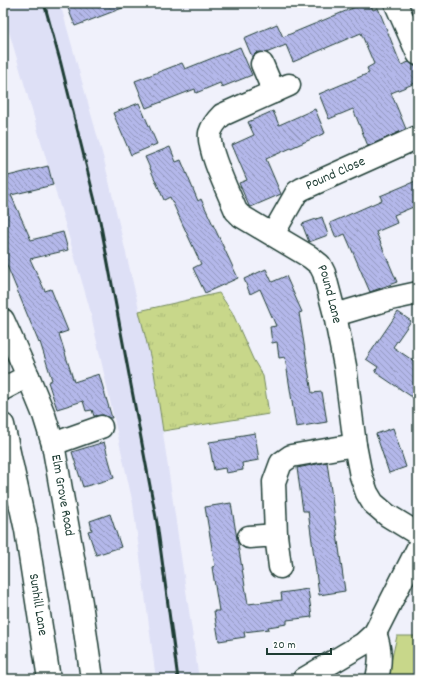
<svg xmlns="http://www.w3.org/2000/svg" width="421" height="682" font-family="Dekko,sans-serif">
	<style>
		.built { fill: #dee0f6 }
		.grass { fill: url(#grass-tufts); stroke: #748a5f }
		.garden { fill: #c8d78a; stroke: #748a5f }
		.building { fill: url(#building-back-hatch); stroke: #1f3d34 }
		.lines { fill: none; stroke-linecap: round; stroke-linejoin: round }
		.street-casing { stroke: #1f3d34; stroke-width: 25 }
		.secondary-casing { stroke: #1f3d34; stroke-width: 25 }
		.street { stroke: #fff; stroke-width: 22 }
		.secondary { stroke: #fff; stroke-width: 22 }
		.rail { stroke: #1f3d34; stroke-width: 3 }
		.labels { text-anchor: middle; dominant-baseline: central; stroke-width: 3.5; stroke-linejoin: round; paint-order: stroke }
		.street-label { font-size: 14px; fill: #1f3d34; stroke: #fff }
	</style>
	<defs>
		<pattern id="grass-tufts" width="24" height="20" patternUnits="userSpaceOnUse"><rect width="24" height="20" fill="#c8d78a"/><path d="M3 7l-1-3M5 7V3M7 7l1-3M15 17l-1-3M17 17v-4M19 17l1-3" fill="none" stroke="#abb978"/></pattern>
		<pattern id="building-back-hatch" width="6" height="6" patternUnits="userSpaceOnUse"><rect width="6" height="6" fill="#b4b8ea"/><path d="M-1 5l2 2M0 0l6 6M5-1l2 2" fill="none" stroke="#9297be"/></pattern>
	</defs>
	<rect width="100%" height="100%" fill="#f0f1fb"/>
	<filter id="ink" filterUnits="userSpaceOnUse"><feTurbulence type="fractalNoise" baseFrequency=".025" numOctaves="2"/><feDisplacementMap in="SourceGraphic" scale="8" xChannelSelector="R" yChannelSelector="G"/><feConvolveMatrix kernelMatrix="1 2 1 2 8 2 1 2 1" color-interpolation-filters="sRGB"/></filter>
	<g filter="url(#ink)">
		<path class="built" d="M3,3H60L104,160L154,372L199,679H156L133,504L89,306L3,11Z"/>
		<path class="grass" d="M219,293L232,312L253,359L263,376L269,414L163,431L154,372L139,311Z"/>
		<path class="garden" d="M397,636H418V679H387Z"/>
		<g class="building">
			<path d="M66,3H132L133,4L75,26Z"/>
			<path d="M365,3H370L373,10L378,8L401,65L409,62L415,66L418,72V82L391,93L406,129L368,146L353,109L329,119L319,94L369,73L367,68L374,64L361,33L293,62L286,45L266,53L257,52L252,57L244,38L277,24L283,37Z"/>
			<path d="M240,47L252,75L222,87L220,83L196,93L195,89L146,108L135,81L182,63L185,69Z"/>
			<path d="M139,103L157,144L131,155L113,113Z"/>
			<path d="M315,109L325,133L266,159L281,194L251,207L249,206L239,183L247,180L232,145L254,135L248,122L273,111L279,125Z"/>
			<path d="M170,147L176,162L181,160L198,201L201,199L238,278L205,293L193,268L201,264L170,197L164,200L145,157Z"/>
			<path d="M48,166L53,185L11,195L31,240L63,232L68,250L30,259L45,291L51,289L68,331L59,334L74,382L99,374L112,418H110L103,415L94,416L92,410L86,411L83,401L57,409L48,382L52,380L40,342L39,343L3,256V176L4,177Z"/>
			<path d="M418,180V205L394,215L397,223L376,232L397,282L370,292L345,234L336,238L330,223L382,200L380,196Z"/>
			<path d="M322,217L328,235L309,242L302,224Z"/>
			<path d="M266,269L272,282L286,276L302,312L299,313L312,393L322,392L327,422L296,427L285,357L279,358L277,342L272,343L270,327L276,326L260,289L250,294L244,279Z"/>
			<path d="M398,312L411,321L393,347L418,364V401L375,372L378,367L366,359Z"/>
			<path d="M393,428L406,467L389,473L376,434Z"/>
			<path d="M255,433L259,460L242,463L243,470L226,473L225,468L214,470L209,442L237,438V436Z"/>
			<path d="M104,442L114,478L83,487L72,452Z"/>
			<path d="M327,462L345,591L319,595L308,511H303L297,468Z"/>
			<path d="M231,503L248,604L282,600L281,593L308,589L312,617L287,620V624L268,627L269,629L244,632L245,637L219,641L214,611H219L212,567L215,566L205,507Z"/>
			<path d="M110,514L121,547L96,555L88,531L92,530L90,521Z"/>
		</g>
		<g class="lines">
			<defs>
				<g id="street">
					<path d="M396,4L418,54"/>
					<path d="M262,64L274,92"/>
					<path id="s1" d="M289,85L222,115C217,120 212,126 210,133C207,149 229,194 236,211L241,216L310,257L320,265L324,273L335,315L345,366L355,445L361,476L367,493L373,503L387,515L418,534"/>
					<path id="s2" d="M273,234L297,192L302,189L418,137"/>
					<path d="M335,315L386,300L418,293"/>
					<path d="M3,389L28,376"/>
					<path id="s3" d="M3,425L26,530L49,679"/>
					<path d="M53,444L101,427"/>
					<path d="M276,535L274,482L281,463L291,456L355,445"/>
					<path d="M249,537L276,535L280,567"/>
					<path d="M375,633C381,649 381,662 377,679"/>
					<path d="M304,679L363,644L375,633L418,548"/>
				</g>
				<g id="secondary">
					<path id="s4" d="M3,320L28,376L44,415L53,444L81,603L92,679"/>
				</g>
			</defs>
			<use href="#street" class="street-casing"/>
			<use href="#secondary" class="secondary-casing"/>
			<use href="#street" class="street"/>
			<use href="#secondary" class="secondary"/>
			<path class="rail" d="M44,3L61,64L100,221L157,523L178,679"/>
		</g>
	</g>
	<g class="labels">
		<g class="street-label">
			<text stroke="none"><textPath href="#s2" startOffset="91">Pound Close</textPath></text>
			<text stroke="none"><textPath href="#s1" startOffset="309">Pound Lane</textPath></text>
			<text stroke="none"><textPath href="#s4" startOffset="186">Elm Grove Road</textPath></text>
			<text stroke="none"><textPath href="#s3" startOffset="183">Sunhill Lane</textPath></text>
		</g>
	</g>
	<rect width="421" height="682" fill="none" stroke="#fff" stroke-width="16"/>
	<rect x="8" y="8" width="405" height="666" fill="none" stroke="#1f3d34" stroke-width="1.5" filter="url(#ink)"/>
	<path d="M267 648v6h64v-6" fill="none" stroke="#1f3d34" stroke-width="2"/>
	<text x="273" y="648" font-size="12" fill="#1f3d34" stroke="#ffffff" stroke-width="3" paint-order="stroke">20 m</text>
</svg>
